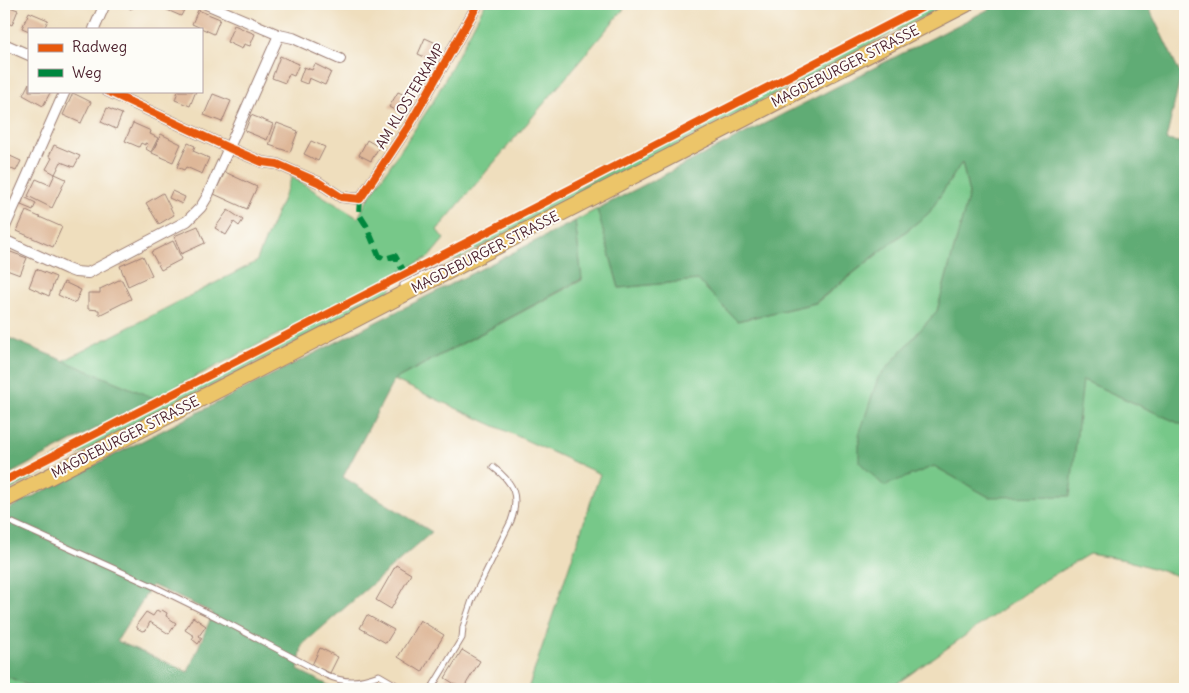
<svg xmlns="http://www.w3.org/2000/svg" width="1189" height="693" font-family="Delius,sans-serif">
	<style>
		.green { fill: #77c889; stroke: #60745a }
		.forest { fill: #61ac75; stroke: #566650; fill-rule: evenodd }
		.building { fill: #deb798 }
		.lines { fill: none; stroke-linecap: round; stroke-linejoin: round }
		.lane-casing { stroke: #9c7e74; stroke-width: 7 }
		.street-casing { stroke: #9c7e74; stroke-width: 12 }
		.primary-casing { stroke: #9c7e74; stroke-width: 18 }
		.lane { stroke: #fff; stroke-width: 5 }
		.street { stroke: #fff; stroke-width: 10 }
		.primary { stroke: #ecc569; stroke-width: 16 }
		.quiet { stroke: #00873e; stroke-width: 6; stroke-dasharray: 12 6; stroke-linecap: butt }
		.cycleway-casing { stroke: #fdfcf7; stroke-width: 11 }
		.cycleway { stroke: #e8590c; stroke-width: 8 }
		.labels { text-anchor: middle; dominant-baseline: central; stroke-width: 4; stroke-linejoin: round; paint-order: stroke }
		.street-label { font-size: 14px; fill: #4a1f2b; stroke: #fdfcf7 }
	</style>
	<rect width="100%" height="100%" fill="#fdfcf7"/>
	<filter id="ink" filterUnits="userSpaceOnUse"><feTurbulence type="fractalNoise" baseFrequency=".02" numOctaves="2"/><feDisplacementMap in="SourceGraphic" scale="10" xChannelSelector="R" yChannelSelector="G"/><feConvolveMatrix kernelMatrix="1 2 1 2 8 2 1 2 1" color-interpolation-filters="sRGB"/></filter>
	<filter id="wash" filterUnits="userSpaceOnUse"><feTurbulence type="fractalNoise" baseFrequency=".0096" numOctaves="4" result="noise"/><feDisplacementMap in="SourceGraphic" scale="20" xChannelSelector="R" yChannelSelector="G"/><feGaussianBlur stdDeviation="1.12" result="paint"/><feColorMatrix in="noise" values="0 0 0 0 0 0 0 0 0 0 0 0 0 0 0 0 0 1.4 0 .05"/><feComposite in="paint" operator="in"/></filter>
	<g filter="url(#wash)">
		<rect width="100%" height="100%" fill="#efdebd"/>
		<g class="green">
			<path d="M485,4H628L437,230L444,239L429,257L154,398L63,361L256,262L292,177L358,218L367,200L433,102Z"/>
			<path d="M933,4H948L462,257L432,267L431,263Z"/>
			<path d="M962,162L969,194L937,311L878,378L884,486L934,466L989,497L1083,380L1185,426V578L1126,560L1089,554L1040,583L889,689H528L600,474L394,380L582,280L575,221L597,209L619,288L698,280L737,321L816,303L929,213Z"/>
			<path d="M391,284L392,286L389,294L4,493V484Z"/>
			<path d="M4,675L36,689H4Z"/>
		</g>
		<g class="forest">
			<path d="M999,4H1147L1181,75L1166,140L1185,143V426L1083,380L1070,496L989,497L934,466L884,486L859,462V435L878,378L937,311L969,194L962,162L929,213L815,303L737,321L698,280L619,288L597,209Z"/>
			<path d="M575,221L582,279L394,380L343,477L432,532L302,645L298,670L336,689H36L4,675V511ZM152,585L213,613L188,672L117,641Z"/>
			<path d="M4,336L154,398L4,477Z"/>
		</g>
		<g id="blocks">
			<g class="building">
				<path d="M128,4H142L130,9Z"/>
				<path d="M158,4H187L181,16L158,6Z"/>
				<path d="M4,5L18,10L12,25L4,21Z"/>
				<path d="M198,10L220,19L214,34L192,24Z"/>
				<path d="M29,12L48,20L44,29H29V31L22,28Z"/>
				<path d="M234,25L255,34L250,46L244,44L242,49L227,42Z"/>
				<path d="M425,38L436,43L429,59L418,54Z"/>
				<path d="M280,56L299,64L294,76L289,74L285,83L272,78Z"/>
				<path d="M315,64L331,72L325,85L309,78L307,84L299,81L304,67L312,70Z"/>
				<path d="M29,83V91H51L43,106L23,95Z"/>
				<path d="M178,91H196L190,106L175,100Z"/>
				<path d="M398,92L407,96L398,112L389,107Z"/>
				<path d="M73,93L91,102L81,123L63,115Z"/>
				<path d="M213,94L231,101L222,122L204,115Z"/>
				<path d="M107,108L122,114L116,129L101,122Z"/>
				<path d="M251,115L273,124L267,140L245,131Z"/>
				<path d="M133,123L151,131L150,134L158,138L151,152L146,149L148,144L145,143V145L141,143L139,147L125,141Z"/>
				<path d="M277,123L298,131L290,152L269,145Z"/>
				<path d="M161,134L181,144L173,162L152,153Z"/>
				<path d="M367,140L379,147L371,161L359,155Z"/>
				<path d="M311,141L325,147L318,161L304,154Z"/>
				<path d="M188,143L195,146L193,151L209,158L202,174L186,167L184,170L177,167Z"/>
				<path d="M54,145L80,156L74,167L61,162L55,174L46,169L52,158L49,156Z"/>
				<path d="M8,155L21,161L16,171L4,166Z"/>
				<path d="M225,172L257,187L247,209L214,194Z"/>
				<path d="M55,174L66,179L52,208L28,196L36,179L50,185Z"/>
				<path d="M172,191L185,197L182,204L169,198Z"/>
				<path d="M163,193L174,215L159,224L146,203Z"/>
				<path d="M24,197L36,203L33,210L21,205Z"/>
				<path d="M228,210L243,220L239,226L234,222L226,235L215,228Z"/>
				<path d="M26,211L62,227L53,247L17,231Z"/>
				<path d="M198,226L205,243L181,254L174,236Z"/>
				<path d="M173,241L182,259L161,270L151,252Z"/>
				<path d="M8,251L27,258L20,275L4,269V260Z"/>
				<path d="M143,256L152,275L128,286L120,266Z"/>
				<path d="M36,269L56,277L49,296L29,287Z"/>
				<path d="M119,280H122L131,299L99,315V310L88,309V293H100V289Z"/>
				<path d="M64,282L81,290L75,303L58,295Z"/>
				<path d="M396,565L411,574L391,609L376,600Z"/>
				<path d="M157,610L160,612L162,610L167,613L166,616L176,623L169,634L150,622L146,630L142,631L137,628V624L146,612L153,616Z"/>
				<path d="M367,615L394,630L386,643L360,628Z"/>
				<path d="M193,617L206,626L199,636L202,638L198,644L192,639L194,636L185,630Z"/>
				<path d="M420,620L444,635L422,672L398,657Z"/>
				<path d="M320,648L338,657L330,673L312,665Z"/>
				<path d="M462,650L480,661L463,689L445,678Z"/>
				<path d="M382,680L397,689H369L373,683L378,686Z"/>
			</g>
		</g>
	</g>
	<g filter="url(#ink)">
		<use href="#blocks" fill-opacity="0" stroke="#9c7e74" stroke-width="1"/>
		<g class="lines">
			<defs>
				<g id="lane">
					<path d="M403,285L440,267"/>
					<path d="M4,519L155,587L218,618L326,675C346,684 359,682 379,675L403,689"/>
					<path d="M431,689L462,638L463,627L472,600L511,521C520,496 514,483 493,467"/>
				</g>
				<g id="street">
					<path d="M206,4L279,35L293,38L340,59"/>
					<path d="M94,29L105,4"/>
					<path d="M4,44L29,55"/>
					<path d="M107,91L229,148L262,162L277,164L318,182L341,197L360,199L410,124L478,4"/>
					<path d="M4,229L65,91"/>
					<path d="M4,240L67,269L75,272L88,273L187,221L201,207L207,197L279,35"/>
				</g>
				<path id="primary" d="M4,500L966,4"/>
			</defs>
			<use href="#lane" class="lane-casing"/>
			<use href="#street" class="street-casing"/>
			<use href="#primary" class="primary-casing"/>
			<use href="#lane" class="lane"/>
			<use href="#street" class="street"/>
			<use href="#primary" class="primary"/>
			<path class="quiet" d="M360,199L359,214L366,225L379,256L384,259L395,256L406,275"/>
			<defs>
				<g id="cycleway">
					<path d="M107,91L229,148L262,162L277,164L318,182L341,197L360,199L410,124L478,4"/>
					<path d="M4,481L929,4"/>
				</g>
			</defs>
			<use href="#cycleway" class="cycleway-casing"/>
			<use href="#cycleway" class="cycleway"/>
		</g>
	</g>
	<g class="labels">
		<g class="street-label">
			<text transform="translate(845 66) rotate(-27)">MAGDEBURGER STRASSE</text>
			<text transform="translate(410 96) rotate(-59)">AM KLOSTERKAMP</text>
			<text transform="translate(485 252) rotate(-27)">MAGDEBURGER STRASSE</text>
			<text transform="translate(125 437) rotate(-27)">MAGDEBURGER STRASSE</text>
		</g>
	</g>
	<rect width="1189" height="693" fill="none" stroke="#fdfcf7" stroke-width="20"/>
	<rect x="28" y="28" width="175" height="65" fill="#fdfcf7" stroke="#b5a4a5"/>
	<rect x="38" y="44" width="25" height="8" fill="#e8590c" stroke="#b5a4a5"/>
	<text x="72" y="52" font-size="15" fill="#4a1f2b">Radweg</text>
	<rect x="38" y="69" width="25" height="8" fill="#00873e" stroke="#b5a4a5"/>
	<text x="72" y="78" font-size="15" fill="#4a1f2b">Weg</text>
</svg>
